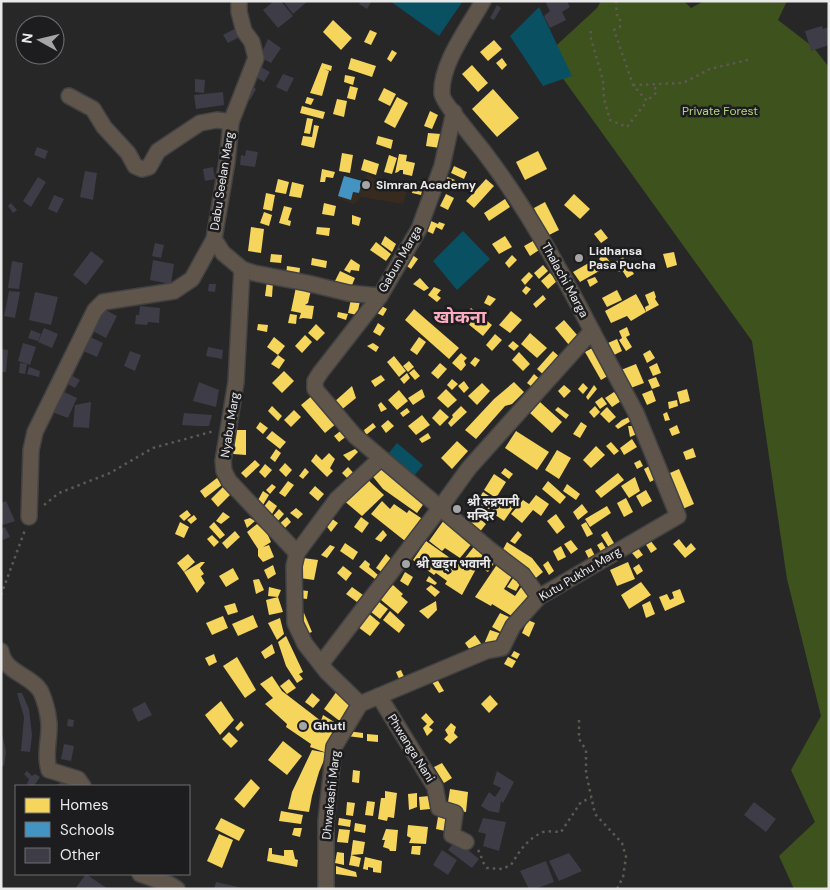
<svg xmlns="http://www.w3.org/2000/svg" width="830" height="890" font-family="'DM Sans','Noto Sans Devanagari',sans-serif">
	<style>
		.education { fill: #372a1f }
		.forest { fill: #3e521d }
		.water { fill: #095062 }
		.homes { fill: #f6d55c }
		.schools { fill: #4393c3 }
		.building { fill: #3e3c47 }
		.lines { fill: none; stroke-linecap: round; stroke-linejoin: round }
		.minor-casing { stroke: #424243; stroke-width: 18 }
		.path { stroke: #5e5852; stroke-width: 2.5; stroke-dasharray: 2.5 4; stroke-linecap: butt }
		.minor { stroke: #5f554b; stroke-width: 15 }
		.poi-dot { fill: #a5a5a6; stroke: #1d1d1f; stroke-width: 2 }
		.labels { text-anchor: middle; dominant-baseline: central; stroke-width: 5; stroke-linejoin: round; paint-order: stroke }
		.park-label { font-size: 12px; fill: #b2d77f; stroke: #1d1d1f }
		.street-label { font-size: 12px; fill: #e9e9ea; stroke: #1d1d1f }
		.poi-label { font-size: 12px; font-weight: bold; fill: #e9e9ea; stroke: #1d1d1f; text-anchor: start }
		.district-label { font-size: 18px; font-weight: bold; fill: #fdabc1; stroke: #1d1d1f }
	</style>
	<rect width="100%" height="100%" fill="#272728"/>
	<path class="education" d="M367,174L379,181L407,192L403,204L361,197L354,204L338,199L344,176L362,181L365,180Z"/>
	<path class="forest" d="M601,1H684L691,8L704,1H787L778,20L813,47L829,67V889H794L779,856L815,822L791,770L821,716L787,579L752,341L546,55L597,8Z"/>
	<g class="water">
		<path d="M390,1H463L439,36Z"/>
		<path d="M539,7L572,76L543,86L510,36Z"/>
		<path d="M463,231L490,259L457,290L433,261Z"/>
		<path d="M397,443L423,465L410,481L384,459Z"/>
	</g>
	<g class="homes">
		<path d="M333,20L352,38L341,50L323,32Z"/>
		<path d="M370,30L377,33L371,45L364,42Z"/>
		<path d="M494,40L502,49L488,61L480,52Z"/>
		<path d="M392,50L397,53L391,62L387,59Z"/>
		<path d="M351,58L376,66L372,77L348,69Z"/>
		<path d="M502,58L507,65L502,70L496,63Z"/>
		<path d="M322,63L332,66L331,71L324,69L329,71L322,96L310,93Z"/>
		<path d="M472,65L488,83L478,92L462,74Z"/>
		<path d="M345,75L355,77L353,85L344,82Z"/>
		<path d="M350,86L358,88L355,100L347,98Z"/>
		<path d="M384,88L396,94L390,106L378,100Z"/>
		<path d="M493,89L519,118L497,137L472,109Z"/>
		<path d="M307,97L314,99L311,105L305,103Z"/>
		<path d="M397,97L408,103L395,128L384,122Z"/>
		<path d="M337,99L347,101L344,117L333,114Z"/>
		<path d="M302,106L325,112L323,119L300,113Z"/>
		<path d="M430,111L438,115L432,129L424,126Z"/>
		<path d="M307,118L313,119L310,134L304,133Z"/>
		<path d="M314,125L319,126L314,148L301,145L303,136L312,137Z"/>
		<path d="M428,133L441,134L440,148L426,146Z"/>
		<path d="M378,136L393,140L391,149L376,144Z"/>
		<path d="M538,151L547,169L525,180L516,162Z"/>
		<path d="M342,153L353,155L350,173L339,171Z"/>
		<path d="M399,154L407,155L406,161L415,163L412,176L403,174V170H400L398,172L395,173Z"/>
		<path d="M389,155L397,158L392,174L384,172Z"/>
		<path d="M364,159L379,164L376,175L361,170Z"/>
		<path d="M454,166L467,172L464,179L451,173Z"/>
		<path d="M322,169L335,172L333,178L326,177L325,182H320Z"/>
		<path d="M445,176L455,180L452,187L441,183Z"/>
		<path d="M278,179L289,182L286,194L275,192Z"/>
		<path d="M486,179L494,186L474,208L466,201Z"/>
		<path d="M292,182L304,185L301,198L289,196Z"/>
		<path d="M414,185L423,187L421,195L412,193Z"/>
		<path d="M266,193L275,195L272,211L263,209Z"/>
		<path d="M446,194L454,198L448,210L440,206Z"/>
		<path d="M574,194L590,209L580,219L564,205Z"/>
		<path d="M505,199L510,207L489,221L484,213Z"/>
		<path d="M545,202L559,230L547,236L534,208Z"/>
		<path d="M324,203L336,206L334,216L322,214Z"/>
		<path d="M284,206L292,208L288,220L291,221L290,226L279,223Z"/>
		<path d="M264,212L272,215L269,226L260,223Z"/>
		<path d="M352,215L361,218L359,226L352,224Z"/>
		<path d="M431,221L438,224L439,222L445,224L442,230L436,227L433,234L427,231Z"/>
		<path d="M251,227L264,229L261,253L248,251Z"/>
		<path d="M317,227L330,228L329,236L316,234Z"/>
		<path d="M601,229L608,238L601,243L594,234Z"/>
		<path d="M385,236L396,244L392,252L381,244Z"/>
		<path d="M505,236L512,247L499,254L492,244Z"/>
		<path d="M533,241L539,250L530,256L524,246Z"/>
		<path d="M376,242L391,254L386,261L370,250Z"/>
		<path d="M674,252L677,265L667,268L663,254Z"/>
		<path d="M271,254L282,255L281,263L270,262Z"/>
		<path d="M411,254L418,259L411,269L404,264Z"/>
		<path d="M604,254L610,262L605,266L599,259Z"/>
		<path d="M512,255L517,260L509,268L505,263Z"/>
		<path d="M623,257L634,274L627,278L622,270L619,272L614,263Z"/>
		<path d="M312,258L327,261L326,268L311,265Z"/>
		<path d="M351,259L360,265L359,271L351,270L350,273L344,270Z"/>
		<path d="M594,260L601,270L580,282L573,272Z"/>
		<path d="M543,265L548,271L539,279L534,273Z"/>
		<path d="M287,266L300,268L299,277L286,275Z"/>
		<path d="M340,271L355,278L350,290L334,283Z"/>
		<path d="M529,272L533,276L525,285L521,280Z"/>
		<path d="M550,273L557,281L548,289L541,281Z"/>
		<path d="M595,277L598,282L590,287L587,280Z"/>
		<path d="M420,278L429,288L424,291L413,284Z"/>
		<path d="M267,281L273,282L272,297L265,296Z"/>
		<path d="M526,286L531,289L526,295L522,291Z"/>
		<path d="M296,287L311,290L308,303L305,305L314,306L312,319L303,318L299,319L301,313L291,311Z"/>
		<path d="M434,287L441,290L437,295L441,298L437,302L428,295Z"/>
		<path d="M617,290L622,300L607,307L602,298Z"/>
		<path d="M654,291L656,297L655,299L659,305L646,312L645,307L649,305L645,295Z"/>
		<path d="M636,294L646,312L631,321L627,316L611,323L605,311Z"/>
		<path d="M488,295L496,299L490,306L484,303Z"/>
		<path d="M543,295L546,299L536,308L533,304Z"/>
		<path d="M351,299L360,301L357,315L348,313Z"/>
		<path d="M378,304L387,309L383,316L375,312Z"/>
		<path d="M471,308L492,325L483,336L462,319Z"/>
		<path d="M414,309L459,348L449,359L405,320Z"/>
		<path d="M511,311L522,320L510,333L499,325Z"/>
		<path d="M338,312L348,314L346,320L337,317Z"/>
		<path d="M290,314L297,315L296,324L288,323Z"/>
		<path d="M564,320L578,336L569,345L555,328Z"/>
		<path d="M378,323L385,328L380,336L373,332Z"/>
		<path d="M258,324L268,325L267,332L257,330Z"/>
		<path d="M316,324L325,333L317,341L308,333Z"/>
		<path d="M627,327L630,335L626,337L632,347L626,351L619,340L622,338L619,331Z"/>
		<path d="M530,333L547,348L537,358L521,344Z"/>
		<path d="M495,334L502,340L492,351L486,345Z"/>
		<path d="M305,335L312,342L302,353L295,346Z"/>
		<path d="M274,337L285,346L278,355L267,347Z"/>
		<path d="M419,337L426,342L417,355L410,350Z"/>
		<path d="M617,339L622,351L614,355L608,343Z"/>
		<path d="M513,341L519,346L514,351L508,346Z"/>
		<path d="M373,343L379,347L376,352L367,346Z"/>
		<path d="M596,346L611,374L601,380L585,352Z"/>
		<path d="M650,350L655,358L647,363L643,354Z"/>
		<path d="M553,351L562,359L546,377L537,369Z"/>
		<path d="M519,352L530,364L523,371L512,360Z"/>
		<path d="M461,353L467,358L464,361L466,365L461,371L452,363Z"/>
		<path d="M278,355L285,360L279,369L271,364Z"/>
		<path d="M394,356L406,371L399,377L387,362Z"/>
		<path d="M475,357L480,360L475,367L470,363Z"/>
		<path d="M409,361L414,367L408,372L403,366Z"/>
		<path d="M440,363L447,369L438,379L431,373Z"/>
		<path d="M657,363L661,373L653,376L649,367Z"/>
		<path d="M636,364L644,383L628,389L621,370Z"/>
		<path d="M414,369L420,376L415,380L409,373Z"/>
		<path d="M284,371L294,381L282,393L272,383Z"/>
		<path d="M407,373L410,378L404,384L400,379Z"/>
		<path d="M534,374L543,382L536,390L527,383Z"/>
		<path d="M381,375L385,380L375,387L371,381Z"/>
		<path d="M656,377L660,386L652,389L648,380Z"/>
		<path d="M452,379L458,384L452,390L447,385Z"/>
		<path d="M464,381L469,388L464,393L458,386Z"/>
		<path d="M514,382L524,392L512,404L505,406L476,439L465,430L494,399Z"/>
		<path d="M482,383L490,391L477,405L468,396Z"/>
		<path d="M583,383L588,388L583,394L578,389Z"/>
		<path d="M564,385L571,391L564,398L558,391Z"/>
		<path d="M594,385L597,389L588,400L586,397Z"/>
		<path d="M352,386L356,398L340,411L333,403Z"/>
		<path d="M422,389L425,397L413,405L408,398Z"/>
		<path d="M446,389L457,400L448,408L437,398Z"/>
		<path d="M687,389L690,401L680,404L677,392Z"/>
		<path d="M399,390L408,401L397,410L388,400Z"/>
		<path d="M652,390L656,401L647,405L642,394Z"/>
		<path d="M614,392L621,401L612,407L605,398Z"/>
		<path d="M313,395L337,423L325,433L301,405Z"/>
		<path d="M602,397L607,404L600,409L595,402Z"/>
		<path d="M677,400L678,406L669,409L668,402Z"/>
		<path d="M381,402L387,409L381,412L378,405Z"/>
		<path d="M540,402L562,422L552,433L530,413Z"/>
		<path d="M272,406L282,416L278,421L268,411Z"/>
		<path d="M461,406L467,412L451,427L448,423L453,417L452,415Z"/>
		<path d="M595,406L600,412L594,418L589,412Z"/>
		<path d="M558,407L569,415L566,419L555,410Z"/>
		<path d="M607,407L616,417L609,423L600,414Z"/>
		<path d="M407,408L410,412L403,417L400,413Z"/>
		<path d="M440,409L449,417L440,426L432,418Z"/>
		<path d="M294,410L301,417L291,427L284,420Z"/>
		<path d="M667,412L670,420L665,421L663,414Z"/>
		<path d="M422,415L430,425L416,435L408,426Z"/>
		<path d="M629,417L631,421L618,429L615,426L622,420Z"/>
		<path d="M388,420L394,426L386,433L381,426Z"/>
		<path d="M260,422L268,428L263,434L256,428Z"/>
		<path d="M581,422L587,426L580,438L573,434Z"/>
		<path d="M373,423L376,427L366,435L364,430Z"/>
		<path d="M677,425L680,433L672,436L669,429Z"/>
		<path d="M628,426H634L637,434L630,437Z"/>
		<path d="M343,429L348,435L339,442L334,436Z"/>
		<path d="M233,430H246V455L233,454Z"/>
		<path d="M272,431L286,442L280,449L266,438Z"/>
		<path d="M516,431L549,452L537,470L505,448Z"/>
		<path d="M428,433L431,438L422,443L419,439Z"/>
		<path d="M632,439L637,447L624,455L620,448Z"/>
		<path d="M457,441L468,451L452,469L441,458Z"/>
		<path d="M611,442L619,451L614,455L606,446Z"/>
		<path d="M596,446L605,455L591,468L583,460Z"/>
		<path d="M693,448L696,457L686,460L683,452Z"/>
		<path d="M276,449L281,453L275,462L270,458Z"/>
		<path d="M355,449L358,452L349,461L343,455Z"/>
		<path d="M557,450L571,458L559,479L545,470Z"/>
		<path d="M329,453L335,459L330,468L333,471L327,477L311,461L316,454L322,460Z"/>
		<path d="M255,460L260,465L246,478L241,473Z"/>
		<path d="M640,460L643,466L637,469L634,463Z"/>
		<path d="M285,463L292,470L286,477L279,470Z"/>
		<path d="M265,464L272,470L265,478L259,472Z"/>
		<path d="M653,464L660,477L650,482L644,469Z"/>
		<path d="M381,465L425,502L417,513L383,489L370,473Z"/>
		<path d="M348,467L357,477L351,482L342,473Z"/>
		<path d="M305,468L309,472L303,479L299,476Z"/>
		<path d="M505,468L513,474L509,479L501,473Z"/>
		<path d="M679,469L694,504L678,511L663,476Z"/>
		<path d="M618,473L624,480L601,498L595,491Z"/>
		<path d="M494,474L506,482L496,498L484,490Z"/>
		<path d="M365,477L384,495L362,516L343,500Z"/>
		<path d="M635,477L640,491L629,498L621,486Z"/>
		<path d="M217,478L222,485L205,498L200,491Z"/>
		<path d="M288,481L294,485L285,497L279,493Z"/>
		<path d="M548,481L566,497L560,504L542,489Z"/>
		<path d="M272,484L276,487L270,494L266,490Z"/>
		<path d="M567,484L580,494L576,500L563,491Z"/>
		<path d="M315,486L324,494L318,501L309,493Z"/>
		<path d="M223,487L231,494L218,507L211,499Z"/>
		<path d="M646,490L652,501L642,507L636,496Z"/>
		<path d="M263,491L269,495L263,505L257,502Z"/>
		<path d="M483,492L495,500L485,516L473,508Z"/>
		<path d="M536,495L549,504L541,516L533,510L522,523L511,514L523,500L529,504Z"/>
		<path d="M500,498L513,508L504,521L491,512Z"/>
		<path d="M626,498L633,512L624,517L617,503Z"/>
		<path d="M269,500L277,506L272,514L263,508Z"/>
		<path d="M382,501L390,509L394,504L407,513L409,510L424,520L405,541L371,514Z"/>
		<path d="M582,504L588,512L578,520L573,512Z"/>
		<path d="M607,506L611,513L590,527L585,519Z"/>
		<path d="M296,508L303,514L298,519L290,513Z"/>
		<path d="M279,509L284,514L278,521L273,516Z"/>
		<path d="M187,510L191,515L184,521L179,516Z"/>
		<path d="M223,512L230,517L221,524L216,521Z"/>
		<path d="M473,513L486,524L479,533L465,523Z"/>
		<path d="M556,514L565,527L557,534L547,521Z"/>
		<path d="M194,515L197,519L191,524L187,520Z"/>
		<path d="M328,516L338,523L331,532L325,524Z"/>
		<path d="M287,517L291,522L284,529L277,526Z"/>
		<path d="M361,517L369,523L362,533L354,527Z"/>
		<path d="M250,518L255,521L247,528L244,520Z"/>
		<path d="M444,520L474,541L460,558L445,548L442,551L429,541Z"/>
		<path d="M180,522L189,527L184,538L175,534Z"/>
		<path d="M214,522L225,535L220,539L209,527Z"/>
		<path d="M586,522L593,534L587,537L581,525Z"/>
		<path d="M257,524L267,533L271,542L263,547L269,545L274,557L263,562L258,556V549L247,532Z"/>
		<path d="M383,530L387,535L381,542L375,539Z"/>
		<path d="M235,531L240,537L227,549L222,543Z"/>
		<path d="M518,531L522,535L515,544L510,541Z"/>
		<path d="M607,531L618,550L613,554L601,535Z"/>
		<path d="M212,535L219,542L214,547L207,539Z"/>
		<path d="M679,539L686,548L691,543L696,549L685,558L673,544Z"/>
		<path d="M571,540L578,549L571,554L564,544Z"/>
		<path d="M650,540L657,549L651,553L645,543Z"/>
		<path d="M426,541L460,565L464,560L476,569L462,595L445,584L447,581L436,573L434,575L413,560Z"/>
		<path d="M507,542L532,558L543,572L531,582L500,555Z"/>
		<path d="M602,542L610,555L605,558L597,545Z"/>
		<path d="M345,543L358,552L353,560L340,551Z"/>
		<path d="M476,544L497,559L488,572L465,558Z"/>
		<path d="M330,545L335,547L327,558L321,555Z"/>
		<path d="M561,546L566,557L558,561L553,551Z"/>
		<path d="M591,548L596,558L590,561L585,551Z"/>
		<path d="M638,548L643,555L637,559L632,553Z"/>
		<path d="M188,554L195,562L184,572L177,563Z"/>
		<path d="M386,554L393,561L383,573L376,568Z"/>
		<path d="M303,558L318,560L314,580L300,578Z"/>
		<path d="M365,560L370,564L369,567L378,575L375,579L359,567Z"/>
		<path d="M548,561L554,571L549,575L543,565Z"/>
		<path d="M201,562H205L200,568L204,574L201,576L205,583L197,593L184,572Z"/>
		<path d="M628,562L635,579L617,586L610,570Z"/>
		<path d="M498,563L514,573L504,589L515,596L524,583L533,594L515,618L492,604L491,606L475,597Z"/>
		<path d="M639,564L643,571L637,575L633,568Z"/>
		<path d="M273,565L276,574L268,579L264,570Z"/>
		<path d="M343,566L352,573L346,581L337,573Z"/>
		<path d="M233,568L239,579L226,587L219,576Z"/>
		<path d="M405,572L413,577L408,586L400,581Z"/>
		<path d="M516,574L523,579L516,591L507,587Z"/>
		<path d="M429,576L437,583L435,585L426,581Z"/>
		<path d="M259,579L264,590L256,594L253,580Z"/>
		<path d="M641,582L651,595L629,609L621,595Z"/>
		<path d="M393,585L403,594L401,596L408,602L398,614L380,599Z"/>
		<path d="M431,585L440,592L435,597L426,589Z"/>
		<path d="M269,587L281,590L278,597L268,596Z"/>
		<path d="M352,587L363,595L357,602L346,594Z"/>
		<path d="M680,589L685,602L665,611L659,597L667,594L670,600L674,598L672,592Z"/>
		<path d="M299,590L308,591L307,599L298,598Z"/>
		<path d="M278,597L283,612L269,615L266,600Z"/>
		<path d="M436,601L437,610L428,619L419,611Z"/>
		<path d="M650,601L655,614L646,618L642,605Z"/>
		<path d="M379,602L388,609L380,619L371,612Z"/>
		<path d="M235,603L238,612L228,615L224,606Z"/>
		<path d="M390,611L405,625L399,633L383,620Z"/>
		<path d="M304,613L312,632L303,635L296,616Z"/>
		<path d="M368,613L380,623L370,636L358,627Z"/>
		<path d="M500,613L513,619L504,634L492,627Z"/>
		<path d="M253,615L258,627L238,636L232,624Z"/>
		<path d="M223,616L228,628L212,635L206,623Z"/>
		<path d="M280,618L284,634L277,640L268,623Z"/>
		<path d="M528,620L535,623L529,637L522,633Z"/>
		<path d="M490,630L502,634L496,648L484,644Z"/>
		<path d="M475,635L483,646L472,653L465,643Z"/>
		<path d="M286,636L303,672L299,674L303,679L297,683L286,666L278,642Z"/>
		<path d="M272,644L275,653L265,659L261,652Z"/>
		<path d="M514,651L520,654L517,659L511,656Z"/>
		<path d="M214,654L217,662L209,666L205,658Z"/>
		<path d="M237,657L256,690L245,698L223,666Z"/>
		<path d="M508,657L516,661L512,668L504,664Z"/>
		<path d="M401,670L405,679L400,681L396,672Z"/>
		<path d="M272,676L282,691L321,721L323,715L339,725L327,753L319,772L312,796L309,812L288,809L292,792L312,750L327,753L310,747L311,744L286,727L287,724L265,704L273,698L260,684Z"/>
		<path d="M289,679L296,688L287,694L280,686Z"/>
		<path d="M437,679L444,691L439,693L432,682Z"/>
		<path d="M337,691L354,702L341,722L324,709Z"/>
		<path d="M312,693L320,700L313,708L305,702Z"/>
		<path d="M490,695L498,704L489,713L481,704Z"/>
		<path d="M221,701L234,720L220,735L205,715Z"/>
		<path d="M426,713L434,722L429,727L433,730L427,736L423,728L427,724L421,718Z"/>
		<path d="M241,721L244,725L238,731L235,728Z"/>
		<path d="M451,723L456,727L454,733L458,737L450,744L444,739L448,735L445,730Z"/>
		<path d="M347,731L363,733V738L347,736Z"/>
		<path d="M229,732L238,741L231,748L222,739Z"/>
		<path d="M367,734L378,735V742L367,741Z"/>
		<path d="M283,741L302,756L287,775L268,760Z"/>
		<path d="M442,763L452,778L444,783L434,767Z"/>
		<path d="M353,770L360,771L359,783L352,782Z"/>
		<path d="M251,779L260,788L244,808L234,799Z"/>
		<path d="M450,789L468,792L466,812L447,809Z"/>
		<path d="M385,791L397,793L394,818L388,817L387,821L378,819L381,798H385Z"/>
		<path d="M417,793V807L409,810L408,794Z"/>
		<path d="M429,796L430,809L420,810L419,797Z"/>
		<path d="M367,801L375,802L373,816L365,815Z"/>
		<path d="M347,802L355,803L353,816L346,815Z"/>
		<path d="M281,811L303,815L301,824L279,821Z"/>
		<path d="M439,811L454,814L450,832L436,829Z"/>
		<path d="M221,818L245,830L239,841L215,829Z"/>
		<path d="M339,818L351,820L350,827L338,825Z"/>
		<path d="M355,823L366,825L365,833L354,831Z"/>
		<path d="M408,825L428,827L426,844L409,843L411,838L407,836Z"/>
		<path d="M294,828H302L300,837L292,835Z"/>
		<path d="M339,829L350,830L348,843L337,842Z"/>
		<path d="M386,829L398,830L396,851H390L389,849L383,847L385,840H382Z"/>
		<path d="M219,834L233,840L222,868L207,861Z"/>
		<path d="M353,840L365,842L363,854L351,855Z"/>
		<path d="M412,846H421L420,855L411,854Z"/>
		<path d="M269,848H272V854L284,856V850H293L295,859L298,860L297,867L267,861Z"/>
		<path d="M337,852L344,853V865L335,863Z"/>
		<path d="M351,855L361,858L359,867L349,865Z"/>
		<path d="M365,857L382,861L381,873L373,872V868L368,867V870L363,869Z"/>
		<path d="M336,866L356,872L357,877L336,874Z"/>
	</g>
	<path class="schools" d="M344,176L362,181L359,193L353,192L351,200L338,196Z"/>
	<g class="building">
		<path d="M274,1H281L293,16L278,28L263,10Z"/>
		<path d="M283,1H308L293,14Z"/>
		<path d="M361,1H369L371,2L367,9L359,4Z"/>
		<path d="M545,1H553L554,3L557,1H567L570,7L562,12L566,20L550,28L544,16L550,11Z"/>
		<path d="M497,5L501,8L494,20L490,18Z"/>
		<path d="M822,26L823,29L829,27V45L811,51L805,31Z"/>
		<path d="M236,28L241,36L228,43L223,35Z"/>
		<path d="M268,39L281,48L271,63L260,57Z"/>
		<path d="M261,67L270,72L264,82L256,77Z"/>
		<path d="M283,74L294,78L287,92L276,87Z"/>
		<path d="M195,79L205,80L204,93L195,92Z"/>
		<path d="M250,85L256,89L250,100L244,97Z"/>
		<path d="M223,92L224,105L196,109L194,95Z"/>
		<path d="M37,147L48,151L45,159L34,155Z"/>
		<path d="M246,150L258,152L255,167L240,165L241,155L245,156Z"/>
		<path d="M213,167L215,179L205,181L203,169Z"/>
		<path d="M85,171L97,173L93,200L80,197Z"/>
		<path d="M38,177L46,182L31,207L23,201Z"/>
		<path d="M54,195L64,199L57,213L48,209Z"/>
		<path d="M11,203L17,210L13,213L8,206Z"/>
		<path d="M155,243L164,245L161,258L152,256Z"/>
		<path d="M91,251L104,261L86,285L73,275Z"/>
		<path d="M153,260L174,264L171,284L150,280Z"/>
		<path d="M12,261L23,263L19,289L8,288Z"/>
		<path d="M209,284H216L215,292L208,291Z"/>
		<path d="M9,291L20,292L15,318L4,316Z"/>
		<path d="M35,292L58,297L51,325L29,320Z"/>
		<path d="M140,306L160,308L159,323L148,322L147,325L135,324L136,315H139Z"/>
		<path d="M102,308L117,316L106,338L91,330Z"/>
		<path d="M44,328L58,334L52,348L38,342Z"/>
		<path d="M31,330L41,334L38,341L28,338Z"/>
		<path d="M88,336L103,343L97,357L81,350Z"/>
		<path d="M23,343L36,347L30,365L18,361Z"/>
		<path d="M208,347L223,350L222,359L206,356Z"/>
		<path d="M1,349L8,350L6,372H1Z"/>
		<path d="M130,351L141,355L135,371L124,366Z"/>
		<path d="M20,363L27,364L25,374L19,373Z"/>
		<path d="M29,367L40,371L39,377L27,374Z"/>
		<path d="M69,374L80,380L75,388L64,382Z"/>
		<path d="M199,382L219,390L216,407L193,401Z"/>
		<path d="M62,391L77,398L68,418L52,412Z"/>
		<path d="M91,402L89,428L73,427L75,405Z"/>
		<path d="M184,413L212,415L209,426H198L182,425Z"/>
		<path d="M6,501L15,521L3,525L1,521V503Z"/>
		<path d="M5,527L10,537L3,540L1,529Z"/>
		<path d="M17,693H22L29,709L32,735L30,752L21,751L24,717Z"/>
		<path d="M145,702L152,715L138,722L132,709Z"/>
		<path d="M68,719L74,720L73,727L67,726Z"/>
		<path d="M1,728L6,752L4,766L1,765Z"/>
		<path d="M64,744L74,746L71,761L61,759Z"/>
		<path d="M27,771L32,776L35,774L40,777L34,786L27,784L29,779L24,774Z"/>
		<path d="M497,771L514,782L503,803L501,801L499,813L489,811L481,806L489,792L495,797L501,788L493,784Z"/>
		<path d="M68,780L71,786H53Z"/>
		<path d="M754,802L776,819L766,832L744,815Z"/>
		<path d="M483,818L506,822L499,851L483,846L486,834L478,832Z"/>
		<path d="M456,840L479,859L472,868L448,850Z"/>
		<path d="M442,850L457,860L448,875L433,865Z"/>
		<path d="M569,853L582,871L559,881L549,861Z"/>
		<path d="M546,861L554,882L535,889H529L520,871Z"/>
		<path d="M86,874L108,889H75Z"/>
		<path d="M216,882L242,888V889H214Z"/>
	</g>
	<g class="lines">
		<defs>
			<g id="minor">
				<path d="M69,96L93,109L104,127L128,153L135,166L142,169L149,167L158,151L200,123L217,120L231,122"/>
				<path d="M454,112L442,166L419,229L380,296L320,373L315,381V389L355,436L489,549L523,575L539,597"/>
				<path d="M214,239L223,253L242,269L254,273L307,283L348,293L380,296"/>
				<path d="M242,269L236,382L223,461L224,471L229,481L297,553"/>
				<path d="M29,517L31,450L35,432L95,310L103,302L174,291L192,279L214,239L227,162L231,122L256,58L252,42L244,31L239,12V1"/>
				<path d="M1,651C4,673 32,675 41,692C45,701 48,713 49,723C50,739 44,754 49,770L78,779L83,786"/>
				<path d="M321,664L440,508L469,468L592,331C560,269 526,207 484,152C477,143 442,101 442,94C440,64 469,27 483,1"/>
				<path d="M379,696L435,787L439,808L455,813L452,835L466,842"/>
				<path d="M360,704L486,651L502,648L513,626L539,597L678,516L636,413L592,331"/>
				<path d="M140,874L169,884L177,889"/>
				<path d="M326,889V821L334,747L360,704L327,672L305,644L295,623L294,566L297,553L337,499L381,458"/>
			</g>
		</defs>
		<use href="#minor" class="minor-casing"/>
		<g class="path">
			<path d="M616,1L617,15L620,17V27L614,30L633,85L647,101L657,92L653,84"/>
			<path d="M591,31L590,35L603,80L604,99L610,120L627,127L647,101"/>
			<path d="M633,85L683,83L710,69L748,60"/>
			<path d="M44,505L59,493L110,473L153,448L214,431"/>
			<path d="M1,595L25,530"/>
			<path d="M579,720V739L586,750V773L595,814L622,843L626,857L623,877L617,889"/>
			<path d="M478,850C482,856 482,863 487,868L502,869L511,865C519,852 526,840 541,833C546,830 555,832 561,832L581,802L591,798"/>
		</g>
		<use href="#minor" class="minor"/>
	</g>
	<g class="poi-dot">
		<circle cx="366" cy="185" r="5"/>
		<circle cx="579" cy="258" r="5"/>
		<circle cx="457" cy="509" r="5"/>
		<circle cx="406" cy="564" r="5"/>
		<circle cx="303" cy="726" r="5"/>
	</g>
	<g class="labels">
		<g class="park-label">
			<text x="720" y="111">Private Forest</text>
		</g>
		<g class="street-label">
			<text transform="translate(222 181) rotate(-81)">Dabu Seelan Marg</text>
			<text transform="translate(400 259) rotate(-60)">Gabun Marga</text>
			<text transform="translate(565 280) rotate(61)">Thalachi Marga</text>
			<text transform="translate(230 425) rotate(-81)">Nyabu Marg</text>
			<text transform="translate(580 574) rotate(-31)">Kutu Pukhu Marg</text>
			<text transform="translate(411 748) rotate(58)">Phwanga Nani</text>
			<text transform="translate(331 795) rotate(-84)">Dhwakashi Marg</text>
		</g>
		<g class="poi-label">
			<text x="376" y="185">Simran Academy</text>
			<text x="589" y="251">Lidhansa<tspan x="589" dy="14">Pasa Pucha</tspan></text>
			<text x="467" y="502">श्री रुद्रयानी<tspan x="467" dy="14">मन्दिर</tspan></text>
			<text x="416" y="564">श्री खड्ग भवानी</text>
			<text x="313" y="726">Ghuti</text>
		</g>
		<g class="district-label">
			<text x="460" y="317">खोकना</text>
		</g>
	</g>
	<rect width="830" height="890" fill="none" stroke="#e9e9ea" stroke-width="5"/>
	<rect x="15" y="785" width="175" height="90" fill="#1d1d1f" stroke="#6f6f70"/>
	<rect x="25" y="798" width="25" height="15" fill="#f6d55c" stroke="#6f6f70"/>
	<text x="60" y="810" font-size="15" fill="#e9e9ea">Homes</text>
	<rect x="25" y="822" width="25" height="15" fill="#4393c3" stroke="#6f6f70"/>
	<text x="60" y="835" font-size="15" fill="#e9e9ea">Schools</text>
	<rect x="25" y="848" width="25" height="15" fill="#3e3c47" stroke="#6f6f70"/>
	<text x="60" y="860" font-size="15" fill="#e9e9ea">Other</text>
	<g transform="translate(40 40) rotate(278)"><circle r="24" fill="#1d1d1f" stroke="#6f6f70"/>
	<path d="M0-4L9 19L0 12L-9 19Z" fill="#a5a5a6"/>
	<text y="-8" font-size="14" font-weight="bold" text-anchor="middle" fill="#e9e9ea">N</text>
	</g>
</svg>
